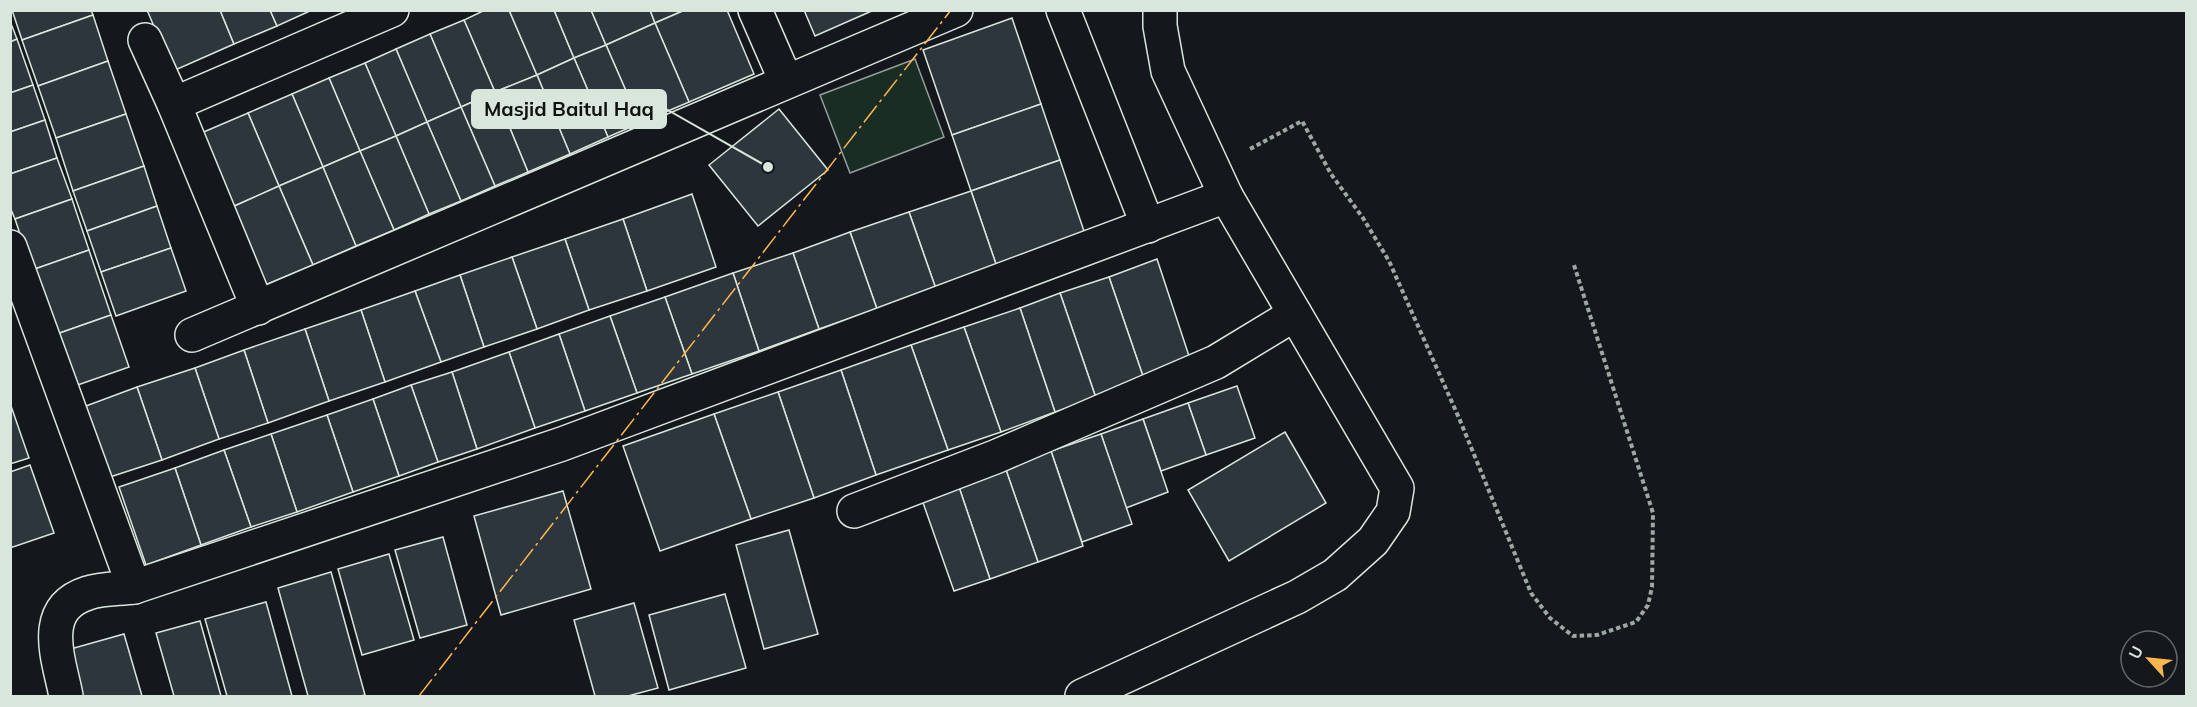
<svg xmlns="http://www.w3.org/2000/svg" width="2197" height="707" font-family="Mulish,sans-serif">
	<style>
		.green { fill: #1a2d24; stroke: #939e99; stroke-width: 1.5 }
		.building { fill: #2c363c; stroke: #d8e6dc; stroke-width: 1.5 }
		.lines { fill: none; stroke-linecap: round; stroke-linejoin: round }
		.minor-casing { stroke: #d8e6dc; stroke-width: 36 }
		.path { stroke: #9da8a2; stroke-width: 4; stroke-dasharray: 4.5 3; stroke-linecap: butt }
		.minor { stroke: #14181c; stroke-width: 33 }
		.power { stroke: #ffb74d; stroke-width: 1.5; stroke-dasharray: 21 4.5 3 4.5; stroke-linecap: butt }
		.leader { fill: none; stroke: #d8e6dc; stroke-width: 2 }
		.callout-dot { fill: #d8e6dc; stroke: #14181c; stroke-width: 2 }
		.callout { fill: #d8e6dc; stroke: #d8e6dc; stroke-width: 2 }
		.callout-label { font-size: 20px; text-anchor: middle; font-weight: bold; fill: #111 }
	</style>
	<rect width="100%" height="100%" fill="#14181c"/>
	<path class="green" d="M915,59L944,137L850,173L820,95Z"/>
	<g class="building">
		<path d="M12,10H91L93,15L22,40Z"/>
		<path d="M147,10H220L234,44L173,71Z"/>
		<path d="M220,10H270L277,26L234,44Z"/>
		<path d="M270,10H312L277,26Z"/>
		<path d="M485,10H509L537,75L495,92L464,20Z"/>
		<path d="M509,10H554L574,58L537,75Z"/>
		<path d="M554,10H591L606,45L574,58Z"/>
		<path d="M591,10H650L655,23L606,45Z"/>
		<path d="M650,10H685L655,23Z"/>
		<path d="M685,10H727L754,74L689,102L655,23Z"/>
		<path d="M804,10H874L815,36Z"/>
		<path d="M93,15L108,61L38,86L22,40Z"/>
		<path d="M1012,18L1041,104L952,135L923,50Z"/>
		<path d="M464,20L495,92L461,107L430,34Z"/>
		<path d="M10,21L17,39L10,42Z"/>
		<path d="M655,23L689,102L640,123L606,45Z"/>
		<path d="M430,34L461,107L427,122L396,49Z"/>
		<path d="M17,39L33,85L10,93V42Z"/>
		<path d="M606,45L640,123L608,137L574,58Z"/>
		<path d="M396,49L427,122L396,136L365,63Z"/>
		<path d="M574,58L608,137L570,154L537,75Z"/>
		<path d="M108,61L126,114L56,138L38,86Z"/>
		<path d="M365,63L396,136L360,151L329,78Z"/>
		<path d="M537,75L570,154L528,172L495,92Z"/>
		<path d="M329,78L360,151L323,167L292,94Z"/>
		<path d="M33,85L45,120L10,132V93Z"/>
		<path d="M495,92L528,172L495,186L461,107Z"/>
		<path d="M292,94L323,167L279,186L248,113Z"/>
		<path d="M1041,104L1060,160L971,191L952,135Z"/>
		<path d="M461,107L495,186L461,201L427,122Z"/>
		<path d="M779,109L828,170L758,226L709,165Z"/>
		<path d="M248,113L279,186L230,208L199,134Z"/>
		<path d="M126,114L144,166L73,191L56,138Z"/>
		<path d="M45,120L57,158L10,174V132Z"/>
		<path d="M427,122L461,201L429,214L396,136Z"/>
		<path d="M396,136L429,214L394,230L360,151Z"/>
		<path d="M360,151L394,230L356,246L323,167Z"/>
		<path d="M57,158L72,199L15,219L10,207V174Z"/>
		<path d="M1060,160L1086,237L997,267L971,191Z"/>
		<path d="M144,166L157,206L87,231L73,191Z"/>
		<path d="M323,167L356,246L313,265L279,186Z"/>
		<path d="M279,186L313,265L263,286L230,208Z"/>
		<path d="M971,191L997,267L936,289L909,212Z"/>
		<path d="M692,194L716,267L647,291L623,219Z"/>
		<path d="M72,199L89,250L32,270L15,219Z"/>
		<path d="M157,206L171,248L101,272L87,231Z"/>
		<path d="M909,212L936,289L877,309L850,232Z"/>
		<path d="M623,219L647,291L589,310L565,239Z"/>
		<path d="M850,232L877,309L819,329L793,253Z"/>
		<path d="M565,239L589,310L537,329L512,257Z"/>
		<path d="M171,248L186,291L116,316L101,272Z"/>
		<path d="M89,250L111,315L54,335L32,270Z"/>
		<path d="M793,253L819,329L759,351L733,273Z"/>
		<path d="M512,257L537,329L484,347L460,275Z"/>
		<path d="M1157,259L1192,365L1145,382L1109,277Z"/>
		<path d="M733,273L759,351L692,374L665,297Z"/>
		<path d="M460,275L484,347L441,362L415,291Z"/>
		<path d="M1109,277L1145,382L1096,398L1060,293Z"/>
		<path d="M415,291L441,362L385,382L361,310Z"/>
		<path d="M1060,293L1096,398L1055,412L1020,308Z"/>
		<path d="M665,297L692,374L637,393L610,316Z"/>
		<path d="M1020,308L1055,412L1001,432L964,327Z"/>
		<path d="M361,310L385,382L329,401L305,329Z"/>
		<path d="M111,315L129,367L72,387L54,335Z"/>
		<path d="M610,316L637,393L585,411L559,334Z"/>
		<path d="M964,327L1001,432L948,450L911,345Z"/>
		<path d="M305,329L329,401L268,423L244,350Z"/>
		<path d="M559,334L585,411L535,428L509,352Z"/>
		<path d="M911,345L948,450L876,475L841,370Z"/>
		<path d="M244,350L268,423L219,439L195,368Z"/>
		<path d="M509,352L535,428L477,449L452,372Z"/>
		<path d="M195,368L219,439L162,460L137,387Z"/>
		<path d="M841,370L876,475L814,498L778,392Z"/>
		<path d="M452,372L477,449L438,462L411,385Z"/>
		<path d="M411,385L438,462L399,476L373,399Z"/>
		<path d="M1237,386L1255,438L1206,455L1188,403Z"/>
		<path d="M137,387L162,460L110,477L86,406Z"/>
		<path d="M778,392L814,498L751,519L714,414Z"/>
		<path d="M373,399L399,476L353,492L327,415Z"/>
		<path d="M10,403L29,458L10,464Z"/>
		<path d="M1188,403L1206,455L1161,471L1143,419Z"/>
		<path d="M714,414L751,519L660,551L623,446Z"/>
		<path d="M327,415L353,492L297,512L271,434Z"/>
		<path d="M1143,419L1168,492L1126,508L1101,434Z"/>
		<path d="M1285,432L1326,503L1229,561L1188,490Z"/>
		<path d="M271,434L297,512L251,527L224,450Z"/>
		<path d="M1101,434L1132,524L1082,542L1051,451Z"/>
		<path d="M224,450L251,527L201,545L175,468Z"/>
		<path d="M1051,451L1083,546L1038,562L1005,467Z"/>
		<path d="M30,465L54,533L10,548V472Z"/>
		<path d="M1005,467L1038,562L990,579L958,484Z"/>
		<path d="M175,468L201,545L146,565L119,487Z"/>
		<path d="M958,484L990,579L954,591L921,497Z"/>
		<path d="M563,491L591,589L501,615L474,516Z"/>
		<path d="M789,530L818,634L764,649L736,545Z"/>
		<path d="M443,537L467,625L420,638L395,550Z"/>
		<path d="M389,554L414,640L362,655L338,569Z"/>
		<path d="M331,572L365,695L360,696H308L278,588Z"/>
		<path d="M725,594L746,668L669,690L649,615Z"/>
		<path d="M266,602L292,696H227L205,619Z"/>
		<path d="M634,603L658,688L628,696H595L574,620Z"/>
		<path d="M200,621L221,696H174L156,633Z"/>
		<path d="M124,634L142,696H80L67,650Z"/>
	</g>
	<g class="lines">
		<defs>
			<g id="minor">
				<path d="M755,10L786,81"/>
				<path d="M1063,10L1148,226"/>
				<path d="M145,40L174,104L258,308"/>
				<path d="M174,104L392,10"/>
				<path d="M10,247L134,587"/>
				<path d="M192,335L956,10"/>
				<path d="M854,511L995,457L1216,362L1295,314"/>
				<path d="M66,696C59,659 38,609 88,593C102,588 120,589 134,587L562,444L1226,196"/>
				<path d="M1082,696L1297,597L1335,575L1373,541L1393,512L1397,488L1226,196L1168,71L1160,26V10"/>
			</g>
		</defs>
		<use href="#minor" class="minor-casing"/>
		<path class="path" d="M1250,149L1302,121L1331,174L1363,218L1389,261L1459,418L1531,593L1550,618L1573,636L1597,635L1636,622L1648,605L1652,587L1653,513L1574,265"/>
		<use href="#minor" class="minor"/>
		<path class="power" d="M419,696L951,10"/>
	</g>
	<path class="leader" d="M768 167L666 109"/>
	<circle class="callout-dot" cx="768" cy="167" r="6"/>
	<rect class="callout" x="472" y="90" width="194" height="38" rx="6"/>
	<g class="callout-label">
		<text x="569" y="116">Masjid Baitul Haq</text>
	</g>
	<rect width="2197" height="707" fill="none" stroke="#d8e6dc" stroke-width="24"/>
	<g transform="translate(2149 659) rotate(297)"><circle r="28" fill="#14181c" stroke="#626a69" stroke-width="1.5"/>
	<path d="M0-4.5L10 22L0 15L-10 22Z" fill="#ffb74d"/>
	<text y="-9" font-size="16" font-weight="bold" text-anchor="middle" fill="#d8e6dc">U</text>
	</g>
</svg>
